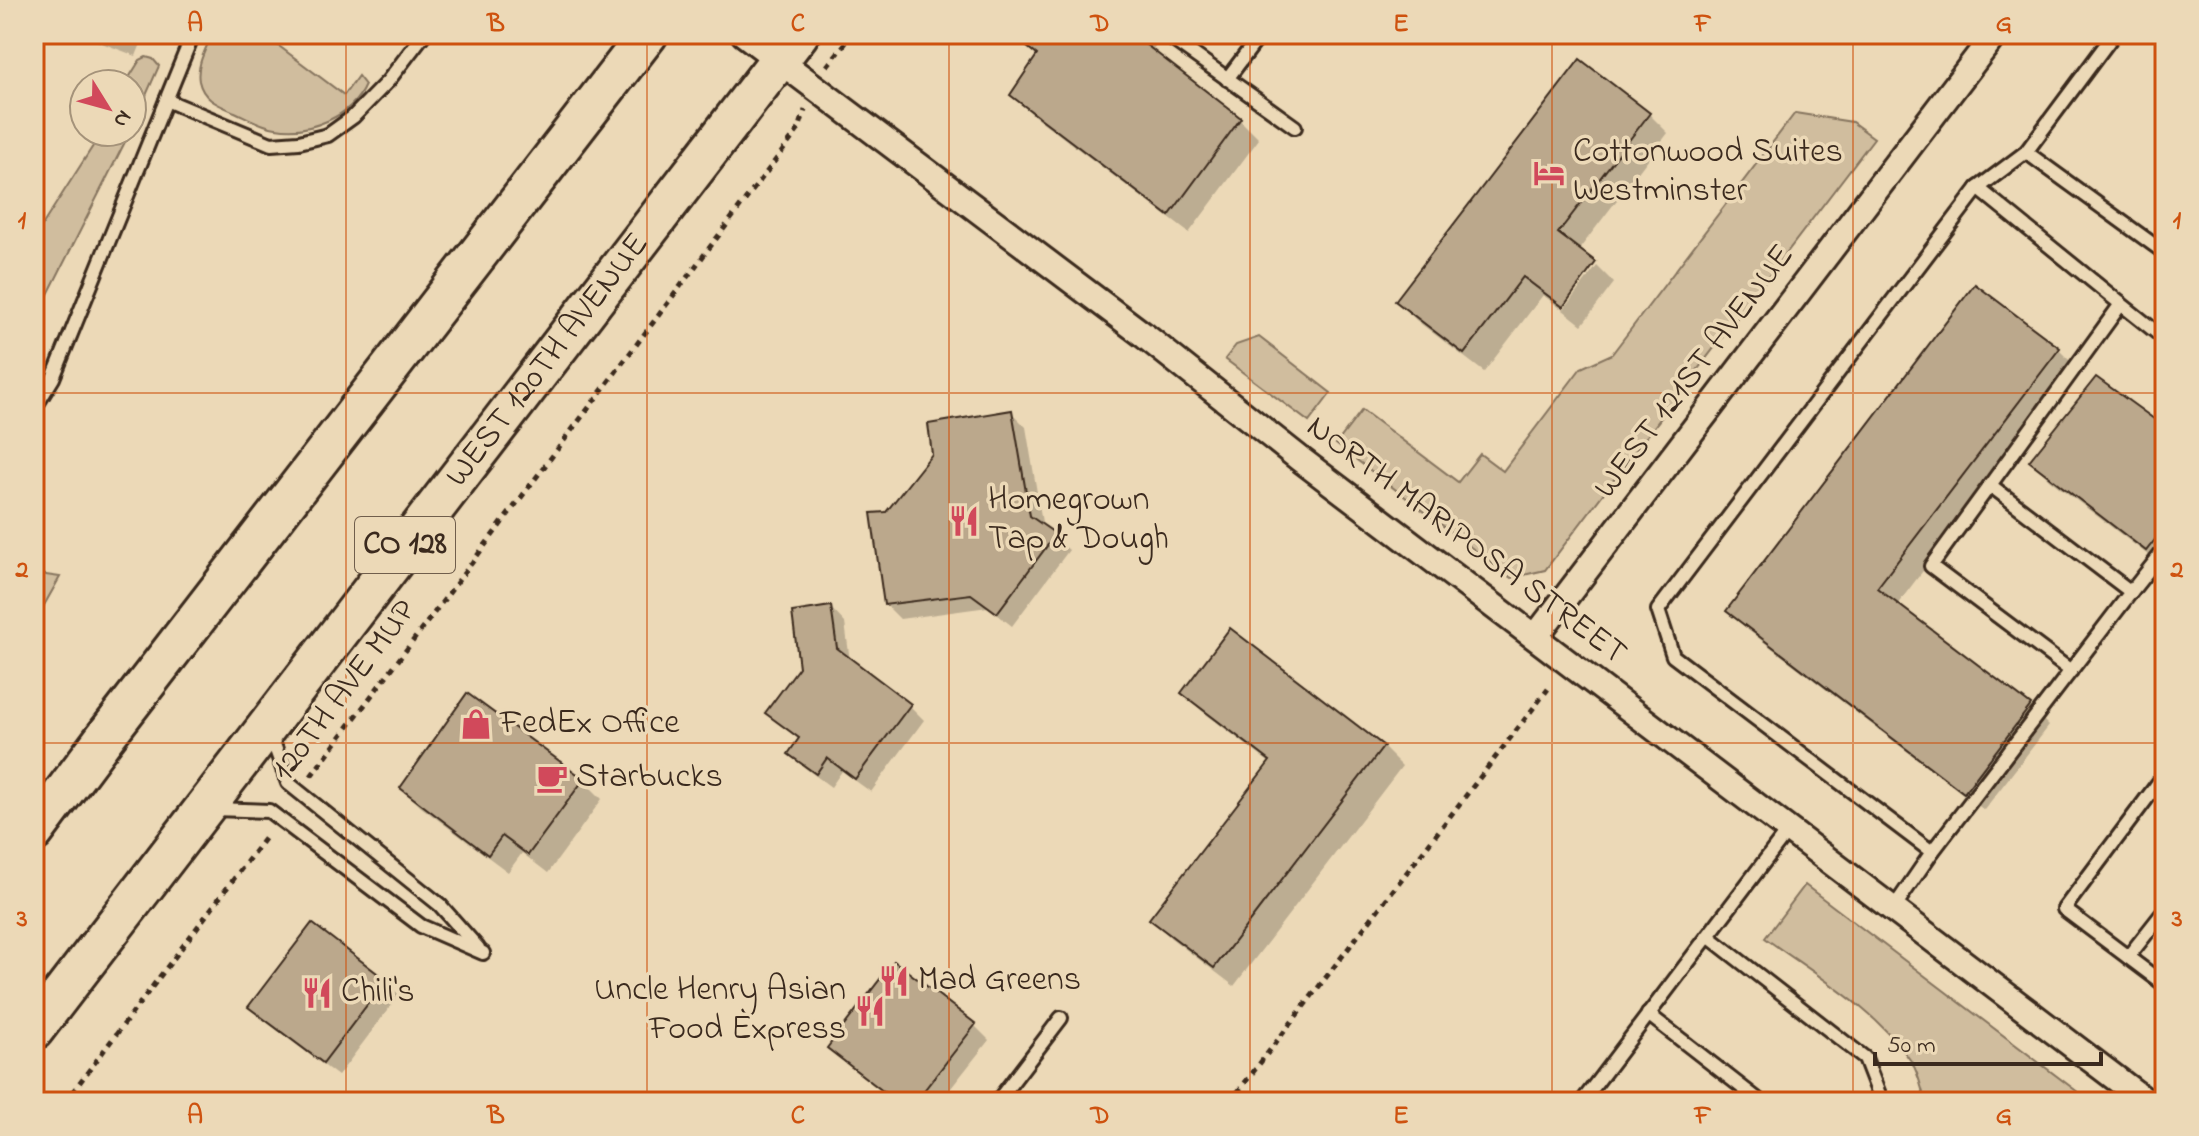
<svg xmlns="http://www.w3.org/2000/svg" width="2199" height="1136" font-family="'Indie Flower',sans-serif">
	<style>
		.green { fill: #d0bd9e; stroke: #86745e; stroke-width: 2 }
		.shadow { fill: #0003 }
		.building { fill: #bba88c; stroke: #3b2a1e; stroke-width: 2 }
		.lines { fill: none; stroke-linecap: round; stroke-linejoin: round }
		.lane-casing { stroke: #3b2a1e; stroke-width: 18 }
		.street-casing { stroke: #3b2a1e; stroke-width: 30 }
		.primary-casing { stroke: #3b2a1e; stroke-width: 44 }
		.path { stroke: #3b2a1e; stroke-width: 5; stroke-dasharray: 6 6; stroke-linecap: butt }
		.lane { stroke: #ecd9b7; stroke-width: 12 }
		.street { stroke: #ecd9b7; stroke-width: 24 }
		.primary { stroke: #ecd9b7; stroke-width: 38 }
		.grid { fill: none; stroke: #ce520f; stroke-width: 2; stroke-opacity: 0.55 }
		.labels { text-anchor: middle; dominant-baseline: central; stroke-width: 7; stroke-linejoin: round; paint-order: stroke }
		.shield { fill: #ecd9b7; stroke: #705e4c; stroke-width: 2 }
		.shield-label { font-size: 32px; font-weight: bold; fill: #3b2a1e }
		.poi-label { font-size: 34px; fill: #3b2a1e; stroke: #ecd9b7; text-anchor: start }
		.street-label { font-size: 34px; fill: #3b2a1e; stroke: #ecd9b7 }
		.neatline { fill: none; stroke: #ce520f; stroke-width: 3 }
		.grid-label { font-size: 26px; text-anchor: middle; font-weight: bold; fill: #ce520f }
	</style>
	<rect width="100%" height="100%" fill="#ecd9b7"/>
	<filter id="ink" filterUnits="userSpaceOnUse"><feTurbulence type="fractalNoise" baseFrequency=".0125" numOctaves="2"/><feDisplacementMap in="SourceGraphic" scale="16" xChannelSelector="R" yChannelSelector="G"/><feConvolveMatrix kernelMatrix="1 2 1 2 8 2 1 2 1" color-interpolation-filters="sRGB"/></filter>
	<g filter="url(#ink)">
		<g class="green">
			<path d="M212,34H263L344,95L358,76L365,85C352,117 308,134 276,128C261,126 248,118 235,112C219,105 203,100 199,81C196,65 206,49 212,34Z"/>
			<path d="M146,57L153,59L159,66L132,127V84H125L140,60Z"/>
			<path d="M1795,113L1852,122L1874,138L1545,570L1511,578L1336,444L1362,410L1458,482L1480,454L1503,471L1581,368L1612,354Z"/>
			<path d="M102,132H130L34,322V238Z"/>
			<path d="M1259,337L1331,393L1309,422L1225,359L1236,345Z"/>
			<path d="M39,574L60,577L34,623V577Z"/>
			<path d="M1805,885L2091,1102H1926C1921,1089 1919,1073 1911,1061C1876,1009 1814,974 1765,938Z"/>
		</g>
		<g class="shadow">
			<path d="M78,34H145L136,56Z"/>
			<path d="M1024,34H1151L1147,38L1155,46L1152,52L1240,120L1259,139L1189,233L1032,114L1013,95L1038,57L1020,39Z"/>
			<path d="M1581,62L1649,114L1668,133L1578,251L1593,263L1560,308L1543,295L1484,372L1416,320L1398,301Z"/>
			<path d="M1597,266L1614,283L1582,325L1563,310Z"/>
			<path d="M2058,349L2077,368L1897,605L2030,707L2049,726L1984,810L1748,630L1729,611Z"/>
			<path d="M1011,412L1026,427L1043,528L1069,550L1012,626L988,607L900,619L886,605L887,514Z"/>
			<path d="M2165,430V568L2050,480L2031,461Z"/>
			<path d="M831,608L845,623L850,661L910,706L924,720L871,792L842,771L831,787L805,768L791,753L800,741L768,712L802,668Z"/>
			<path d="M1230,631L1383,747L1402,766L1234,986L1171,938L1152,919L1271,764L1202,711L1183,692Z"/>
			<path d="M468,696L583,780L602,799L548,873L522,853L508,872L421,807L402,788Z"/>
			<path d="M894,964L975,1026L989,1040L940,1102H895L844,1062L829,1048Z"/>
			<path d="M384,981L399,995L338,1076L265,1021L251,1006Z"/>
		</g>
		<g class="building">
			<path d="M1011,34H1132L1241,118L1169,216L1010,95L1037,55Z"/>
			<path d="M1580,59L1650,113L1558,233L1596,262L1563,307L1523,277L1464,354L1395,301Z"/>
			<path d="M1975,284L2060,348L1877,588L2031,705L1964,793L1726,611Z"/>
			<path d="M2096,377L2165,427V527L2146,551L2029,461Z"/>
			<path d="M1012,410L1030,516L1056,534L997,613L971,594L884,605L871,513L886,512L932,454L928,424Z"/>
			<path d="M831,606L837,648L911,704L855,779L827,758L816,774L788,754L799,738L765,713L799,667L792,612Z"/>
			<path d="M1230,628L1384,746L1214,968L1149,919L1270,761L1181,693Z"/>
			<path d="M467,693L584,779L528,855L502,836L488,855L400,788Z"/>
			<path d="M312,923L386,980L323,1063L248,1007Z"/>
			<path d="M894,961L976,1024L915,1102H897L827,1048Z"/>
		</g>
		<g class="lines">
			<defs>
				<g id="lane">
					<path d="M1165,34L1295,127"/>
					<path d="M2114,34L2026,152L2165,253"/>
					<path d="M1227,79L1261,34"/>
					<path d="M166,100L271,144L299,142L328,135L353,117L388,81L424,34"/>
					<path d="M1978,188L2121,304"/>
					<path d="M34,409L53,378L193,34"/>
					<path d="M1990,485L2121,304L2165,339"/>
					<path d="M2131,592L2165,549"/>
					<path d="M270,733L288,783L440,905L478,948"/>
					<path d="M2165,774L2064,909L2165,985"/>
					<path d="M214,809L269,811L421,926L483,953"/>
					<path d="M1932,852L2131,592L1990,485L1931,566L2071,671"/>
					<path d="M1893,909L1932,852L1673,656L1658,610L1978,188L2026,152"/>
					<path d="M1708,936L1865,1058L1882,1102"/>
					<path d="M2128,957L2165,910"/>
					<path d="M1648,1014L1761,1102"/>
					<path d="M997,1102L1061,1018"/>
					<path d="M1582,1102L1789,829"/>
				</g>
				<g id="street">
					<path d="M744,34L1145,336L1300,459L2147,1102"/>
					<path d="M1536,636L1995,34"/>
				</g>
				<g id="primary">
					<path d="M34,832L105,737L648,34"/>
					<path id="s1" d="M34,1030L799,34"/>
				</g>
			</defs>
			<use href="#lane" class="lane-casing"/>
			<use href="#street" class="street-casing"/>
			<use href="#primary" class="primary-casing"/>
			<g class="path">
				<path d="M827,66L853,34"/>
				<path d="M311,776L799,129L805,110"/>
				<path d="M65,1102L267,835"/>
				<path d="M1230,1102L1548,689"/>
			</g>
			<use href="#lane" class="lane"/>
			<use href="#street" class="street"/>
			<use href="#primary" class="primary"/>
		</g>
	</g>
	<path class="grid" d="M346,34V1102M647,34V1102M949,34V1102M1250,34V1102M1552,34V1102M1853,34V1102M34,393H2165M34,743H2165"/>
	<defs>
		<symbol id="hotel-bare" viewBox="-9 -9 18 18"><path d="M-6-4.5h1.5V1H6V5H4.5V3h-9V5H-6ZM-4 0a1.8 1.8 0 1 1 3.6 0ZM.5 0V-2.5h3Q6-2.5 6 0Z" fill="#d1495b" stroke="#ecd9b7" stroke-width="2.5" paint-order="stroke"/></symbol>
		<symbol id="restaurant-bare" viewBox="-9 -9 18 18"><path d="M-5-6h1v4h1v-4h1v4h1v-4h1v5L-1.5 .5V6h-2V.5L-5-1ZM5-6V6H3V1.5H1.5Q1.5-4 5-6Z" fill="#d1495b" stroke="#ecd9b7" stroke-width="2.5" paint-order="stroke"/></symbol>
		<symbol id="shop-bare" viewBox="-9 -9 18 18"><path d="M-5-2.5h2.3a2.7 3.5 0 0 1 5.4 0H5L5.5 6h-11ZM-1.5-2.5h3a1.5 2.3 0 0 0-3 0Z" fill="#d1495b" stroke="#ecd9b7" stroke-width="2.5" paint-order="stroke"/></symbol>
		<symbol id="cafe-bare" viewBox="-9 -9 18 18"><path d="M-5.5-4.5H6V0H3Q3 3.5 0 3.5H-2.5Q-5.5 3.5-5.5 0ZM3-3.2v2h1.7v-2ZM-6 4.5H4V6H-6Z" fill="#d1495b" stroke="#ecd9b7" stroke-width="2.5" paint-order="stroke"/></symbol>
	</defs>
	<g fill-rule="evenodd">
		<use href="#hotel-bare" x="1527" y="151" width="44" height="44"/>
		<use href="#restaurant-bare" x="942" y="499" width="44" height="44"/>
		<use href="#shop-bare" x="454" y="702" width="44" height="44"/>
		<use href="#cafe-bare" x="530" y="756" width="44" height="44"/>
		<use href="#restaurant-bare" x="872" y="959" width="44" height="44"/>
		<use href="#restaurant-bare" x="295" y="971" width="44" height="44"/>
		<use href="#restaurant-bare" x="848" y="989" width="44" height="44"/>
	</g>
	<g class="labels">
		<rect class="shield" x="355" y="517" width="100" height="56" rx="6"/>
		<g class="shield-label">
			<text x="405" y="545">CO 128</text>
		</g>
		<g class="poi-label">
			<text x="1573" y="153">Cottonwood Suites<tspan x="1573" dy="39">Westminster</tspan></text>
			<text x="988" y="501">Homegrown<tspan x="988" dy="39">Tap &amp; Dough</tspan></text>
			<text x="500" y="724">FedEx Office</text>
			<text x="576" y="778">Starbucks</text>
			<text x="918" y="981">Mad Greens</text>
			<text x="846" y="991" text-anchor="end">Uncle Henry Asian<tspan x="846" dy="39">Food Express</tspan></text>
			<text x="341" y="993">Chili's</text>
		</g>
		<g class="street-label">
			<text stroke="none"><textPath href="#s1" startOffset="844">WEST 120TH AVENUE</textPath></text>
			<text transform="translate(1695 372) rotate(-53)">WEST 121ST AVENUE</text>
			<text transform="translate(1466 541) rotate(37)">NORTH MARIPOSA STREET</text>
			<text transform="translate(345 691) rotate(-53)">120TH AVE MUP</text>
		</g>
	</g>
	<rect width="2199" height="1136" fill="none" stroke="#ecd9b7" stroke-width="88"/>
	<g transform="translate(108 108) rotate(127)"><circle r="38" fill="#ecd9b7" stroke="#a5937a" stroke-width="2"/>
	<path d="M0-6L14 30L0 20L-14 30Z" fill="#d1495b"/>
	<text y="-12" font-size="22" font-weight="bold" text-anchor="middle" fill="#3b2a1e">N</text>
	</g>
	<path d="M1875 1052v12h226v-12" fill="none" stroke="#3b2a1e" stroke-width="4"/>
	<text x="1887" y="1052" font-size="24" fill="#3b2a1e" stroke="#ecd9b7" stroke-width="6" paint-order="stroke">50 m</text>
	<rect x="44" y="44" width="2111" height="1048" class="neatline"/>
	<g class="grid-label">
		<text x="195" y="31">A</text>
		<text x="496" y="31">B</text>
		<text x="798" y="31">C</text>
		<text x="1100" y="31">D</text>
		<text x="1401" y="31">E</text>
		<text x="1703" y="31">F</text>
		<text x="2004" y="31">G</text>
		<text x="22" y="228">1</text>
		<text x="2177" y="228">1</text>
		<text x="22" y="577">2</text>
		<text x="2177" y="577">2</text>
		<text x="22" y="926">3</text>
		<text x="2177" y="926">3</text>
		<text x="195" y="1123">A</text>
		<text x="496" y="1123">B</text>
		<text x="798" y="1123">C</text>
		<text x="1100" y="1123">D</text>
		<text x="1401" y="1123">E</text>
		<text x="1703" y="1123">F</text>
		<text x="2004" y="1123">G</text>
	</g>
</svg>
